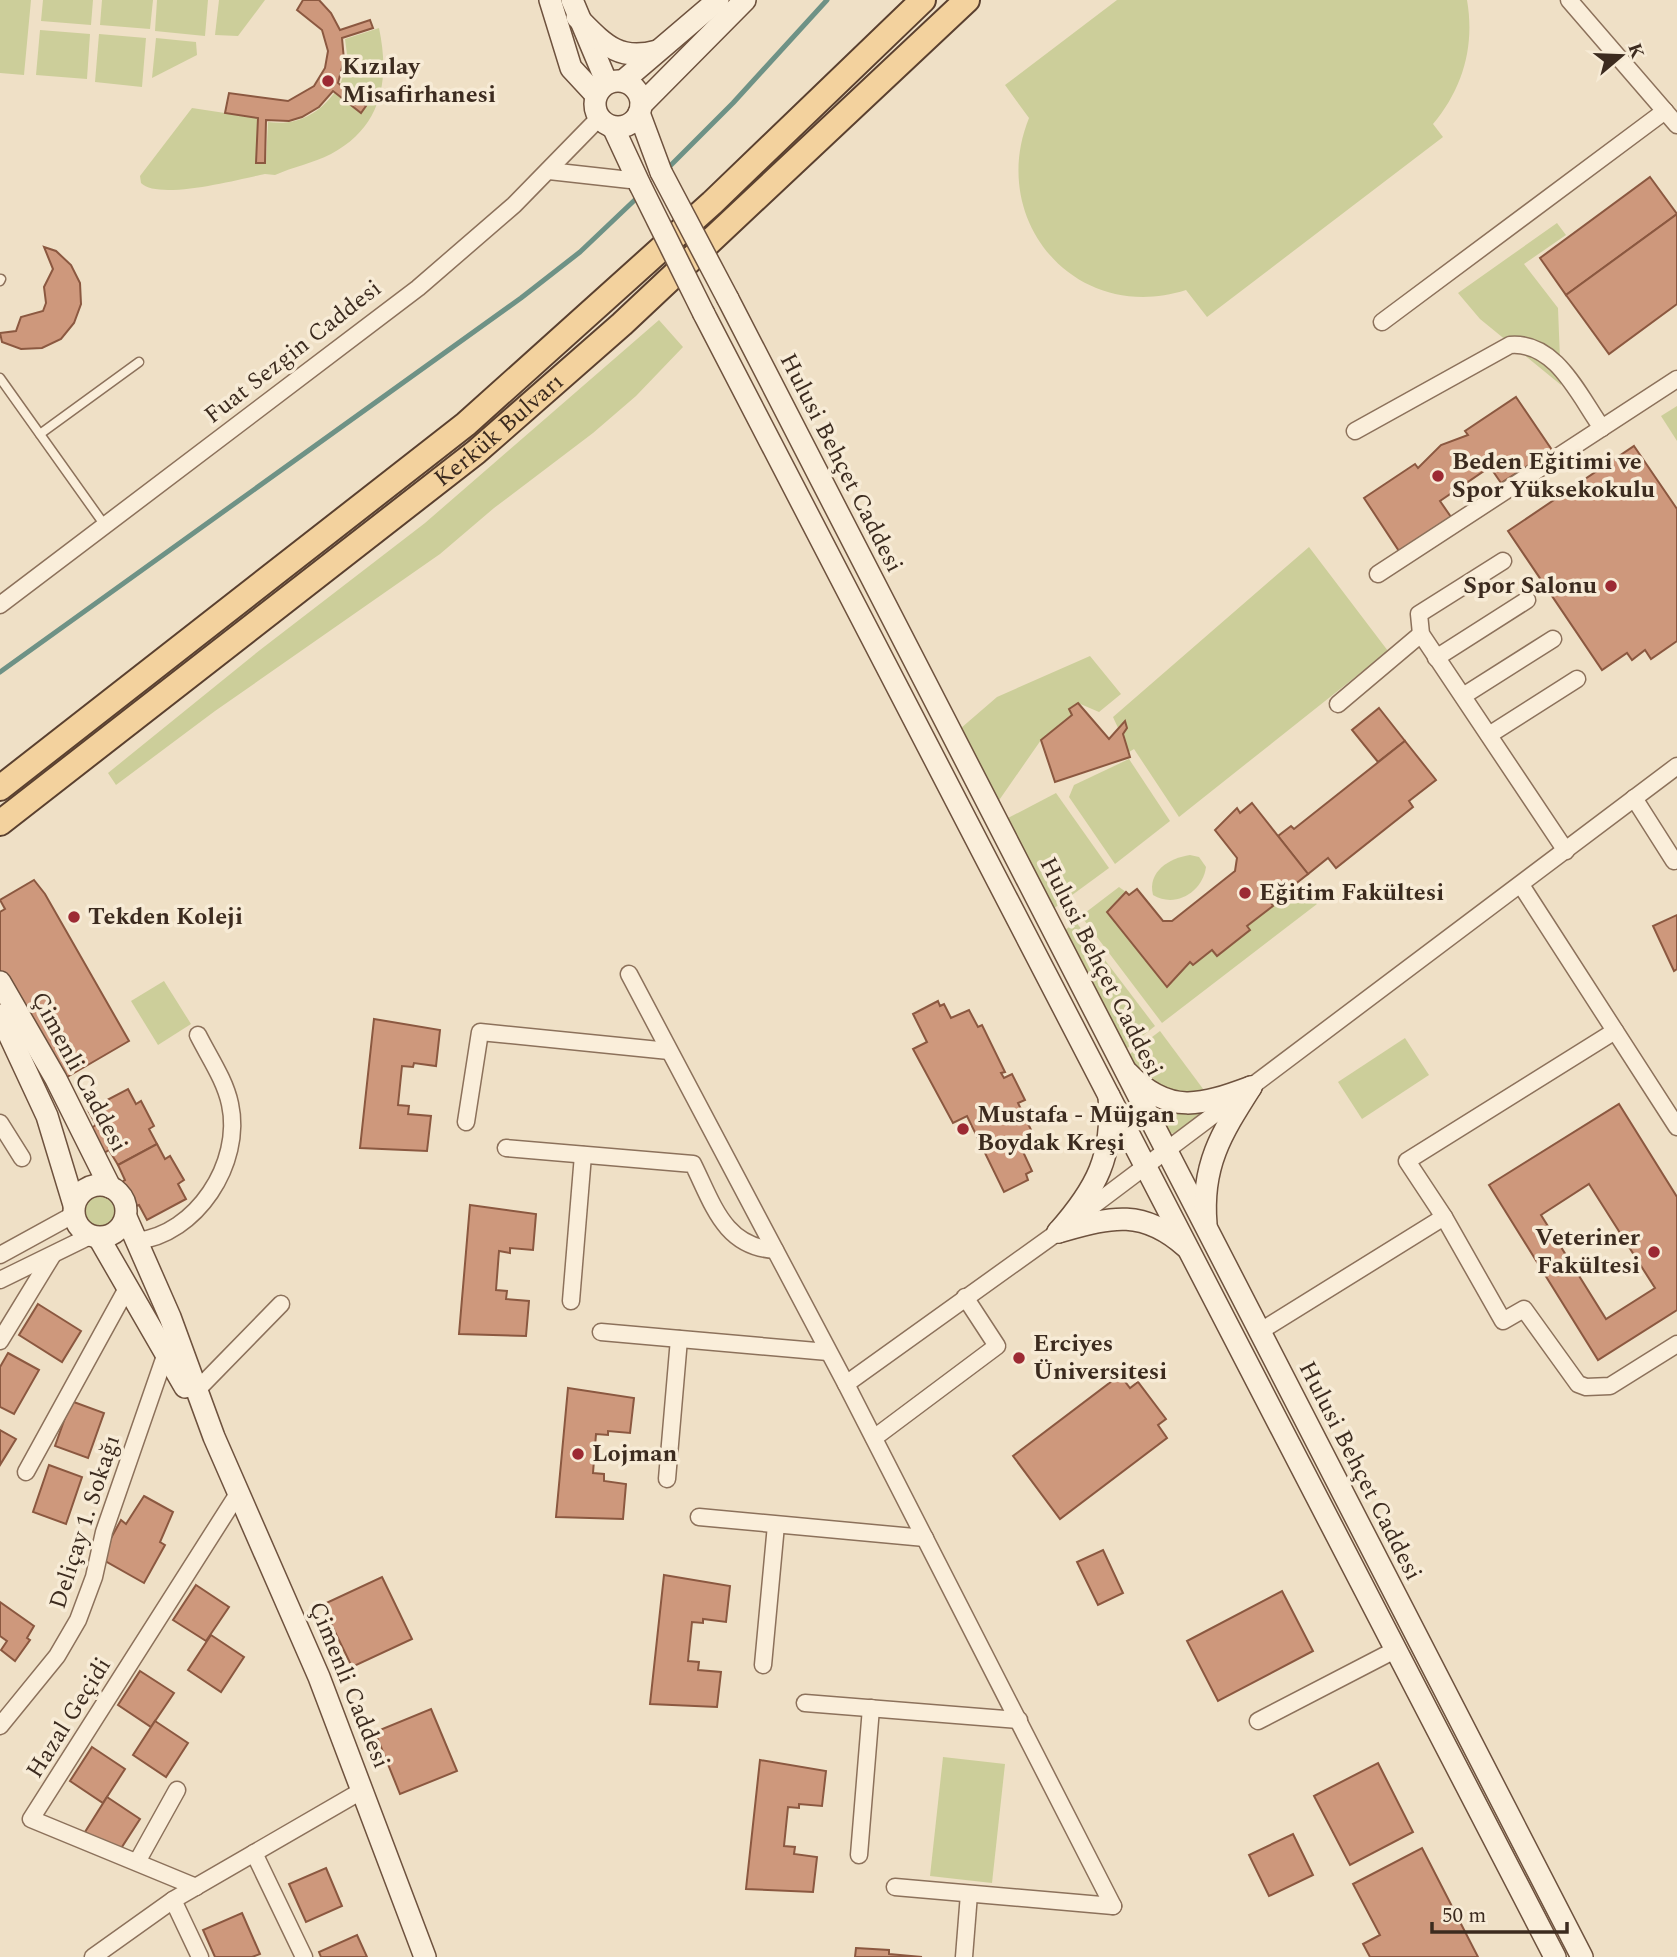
<svg xmlns="http://www.w3.org/2000/svg" width="1677" height="1957" font-family="Spectral,serif">
	<style>
		.green { fill: #ccce9a }
		.lines { fill: none; stroke-linecap: round; stroke-linejoin: round }
		.stream { stroke: #6e9286; stroke-width: 5 }
		.building { fill: #ce987c; stroke: #8b5840; stroke-width: 2; fill-rule: evenodd }
		.lane-casing { stroke: #8c715b; stroke-width: 11 }
		.street-casing { stroke: #8c715b; stroke-width: 19 }
		.secondary-casing { stroke: #6e523e; stroke-width: 24 }
		.primary-casing { stroke: #5a402f; stroke-width: 28 }
		.lane { stroke: #faeeda; stroke-width: 8 }
		.street { stroke: #faeeda; stroke-width: 16 }
		.secondary { stroke: #faeeda; stroke-width: 21 }
		.primary { stroke: #f3d29e; stroke-width: 24 }
		.secondary-bridge-casing { stroke: #6e523e; stroke-width: 24; stroke-linecap: butt }
		.secondary-bridge { stroke: #faeeda; stroke-width: 21 }
		.poi-dot { fill: #9c2a33; stroke: #f7ebd6; stroke-width: 2.5 }
		.labels { text-anchor: middle; dominant-baseline: central; stroke-width: 7; stroke-linejoin: round; paint-order: stroke }
		.poi-label { font-size: 24px; font-weight: bold; fill: #3c2b1f; stroke: #f7ebd6; text-anchor: start }
		.street-label { font-size: 24px; fill: #3c2b1f; stroke: #f7ebd6 }
	</style>
	<rect width="100%" height="100%" fill="#efe0c6"/>
	<g class="green">
		<path d="M0,0H31L24,75L0,73Z"/>
		<path d="M43,0H93L91,25L41,21Z"/>
		<path d="M102,0H153L150,29L100,25Z"/>
		<path d="M157,0H208L205,36L155,31Z"/>
		<path d="M219,0H265L238,36L215,35Z"/>
		<path d="M1117,0H1467C1475,46 1463,88 1433,124L1443,137L1207,317L1186,290C1077,325 987,222 1029,118L1005,85Z"/>
		<path d="M379,28C390,80 382,127 331,154C313,163 293,167 275,175L265,174C239,179 159,201 141,183L140,176L192,108L258,118L256,163H266L268,122C296,126 318,115 335,92L361,113L366,106L340,85L348,62L345,39Z"/>
		<path d="M40,30L90,34L87,79L36,75Z"/>
		<path d="M99,34L146,38L142,87L95,82Z"/>
		<path d="M156,38L196,42L197,55L152,78Z"/>
		<path d="M1557,223L1566,235L1524,264L1558,308L1561,385L1480,319L1458,293Z"/>
		<path d="M659,320L683,347L636,396L593,433L494,508L440,554L215,711L116,785L108,773L260,650L425,523Z"/>
		<path d="M1677,406V441L1661,416Z"/>
		<path d="M1309,547L1388,651L1179,817L1134,749L1129,752L1113,717Z"/>
		<path d="M1090,656L1121,694L1099,712L1078,703L1070,709L1072,715L1041,740L986,819L946,741L997,697Z"/>
		<path d="M1129,759L1170,821L1115,864L1069,797L1074,785Z"/>
		<path d="M1056,793L1109,868L1038,920L989,828Z"/>
		<path d="M1190,855L1199,857L1206,867C1203,891 1176,909 1153,895C1147,872 1169,858 1190,855Z"/>
		<path d="M1119,887L1126,892L1117,900L1167,986L1190,962L1193,965L1212,950L1218,956L1250,930L1247,926L1273,906L1271,903L1305,889L1317,904L1162,1023L1081,916Z"/>
		<path d="M1076,922L1155,1026L1111,1061L1050,941Z"/>
		<path d="M164,981L191,1024L158,1045L131,1001Z"/>
		<path d="M1160,1031L1215,1105L1179,1132L1163,1135L1114,1066Z"/>
		<path d="M1405,1038L1429,1075L1362,1119L1338,1082Z"/>
		<circle cx="100" cy="1211" r="15"/>
		<path d="M943,1757L1005,1764L992,1883L930,1876Z"/>
	</g>
	<g class="lines">
		<g class="stream">
			<path d="M667,169L733,103L827,0"/>
			<path d="M0,672L521,298L580,252L640,195"/>
		</g>
	</g>
	<g class="building">
		<path d="M303,0H319L331,13L340,30L370,20L373,28L342,38L344,60L338,83L366,106L361,113L333,91L319,107L302,117L289,121L266,120L265,163H256L258,118L225,113L229,93L288,101L314,86L325,68L328,51L322,30L297,10Z"/>
		<path d="M1650,177L1677,214L1566,295L1540,258Z"/>
		<path d="M1677,214V304L1609,354L1566,295Z"/>
		<path d="M44,247L56,251L71,265L80,283L81,304L74,323L61,339L42,348L21,349L2,342L0,333L16,331L21,317L43,311L46,303L44,287L53,269Z"/>
		<path d="M1516,397L1552,450L1501,483L1490,467L1440,501L1451,517L1399,551L1364,498L1415,464L1418,468L1441,445L1468,435L1465,431Z"/>
		<path d="M1634,446L1677,509V641L1651,659L1645,650L1632,660L1627,653L1602,670L1508,531Z"/>
		<path d="M1078,703L1109,739L1125,721L1127,728L1123,734L1130,757L1055,782L1041,740L1072,715L1069,709Z"/>
		<path d="M1379,708L1405,741L1378,762L1352,730Z"/>
		<path d="M1405,741L1436,780L1409,801L1413,807L1336,868L1328,858L1308,874L1278,836L1291,826L1294,829Z"/>
		<path d="M1252,803L1308,874L1271,903L1273,906L1247,926L1250,930L1217,956L1212,950L1193,965L1190,962L1167,987L1107,912L1126,892L1129,895L1137,889L1163,921H1172L1235,871L1237,858L1215,830L1237,808L1240,813Z"/>
		<path d="M34,880L45,894L129,1041L62,1080L0,975V912L5,909L0,900Z"/>
		<path d="M1677,915V969L1674,971L1653,926Z"/>
		<path d="M938,1001L940,1006L944,1004L951,1018L969,1010L978,1027L982,1025L1005,1072L1001,1073L1004,1078L1012,1074L1025,1100L1018,1103L1033,1134L1018,1141L1032,1171L1026,1174L1028,1180L1004,1192L967,1116L953,1123L913,1049L927,1042L913,1014Z"/>
		<path d="M374,1019L440,1030L436,1066L414,1063L413,1067L402,1066L398,1105L409,1106L408,1114L431,1116L427,1151L360,1148Z"/>
		<path d="M128,1089L136,1104L141,1101L154,1126L149,1129L157,1144L118,1165L109,1150L104,1153L91,1128L96,1125L88,1110Z"/>
		<path d="M1619,1104L1677,1197V1310L1598,1360L1489,1185ZM1589,1184L1655,1288L1606,1319L1541,1215Z"/>
		<path d="M157,1144L165,1159L170,1156L184,1180L178,1184L186,1199L147,1220L139,1205L133,1207L120,1183L125,1180L118,1165Z"/>
		<path d="M470,1205L536,1214L533,1250L510,1248V1253L499,1251L496,1290L507,1291L506,1299L529,1301L526,1336L459,1334Z"/>
		<path d="M38,1304L81,1331L62,1362L19,1335Z"/>
		<path d="M8,1353L39,1370L14,1414L0,1407V1367Z"/>
		<path d="M1120,1375L1130,1388L1138,1382L1166,1419L1158,1425L1167,1438L1060,1519L1013,1456Z"/>
		<path d="M568,1388L634,1398L630,1433L608,1431V1435L596,1434L593,1473L604,1474V1481L626,1484L623,1519L556,1517Z"/>
		<path d="M71,1401L104,1413L88,1458L55,1446Z"/>
		<path d="M0,1430L16,1439L0,1465Z"/>
		<path d="M49,1465L82,1477L66,1524L33,1512Z"/>
		<path d="M144,1496L173,1512L160,1542L165,1545L144,1583L100,1558L121,1520L126,1524Z"/>
		<path d="M1103,1550L1123,1593L1098,1605L1077,1562Z"/>
		<path d="M664,1575L730,1586L726,1622L703,1619V1623L692,1622L688,1661L699,1662L698,1670L721,1672L717,1707L650,1704Z"/>
		<path d="M382,1577L412,1639L352,1667L322,1605Z"/>
		<path d="M196,1585L229,1607L206,1641L173,1620Z"/>
		<path d="M1282,1591L1313,1651L1218,1701L1187,1641Z"/>
		<path d="M0,1602L34,1626L27,1638L30,1640L15,1661L1,1650L7,1641L0,1636Z"/>
		<path d="M211,1635L244,1657L221,1692L188,1670Z"/>
		<path d="M140,1671L174,1693L151,1727L118,1705Z"/>
		<path d="M431,1709L457,1771L400,1794L375,1732Z"/>
		<path d="M155,1721L188,1743L166,1777L133,1755Z"/>
		<path d="M92,1747L125,1769L103,1803L70,1781Z"/>
		<path d="M760,1760L826,1771L822,1806L799,1804V1808L788,1807L784,1846L795,1847L794,1854L817,1857L813,1892L746,1889Z"/>
		<path d="M1378,1763L1413,1832L1350,1865L1314,1796Z"/>
		<path d="M107,1797L140,1819L118,1853L85,1832Z"/>
		<path d="M1293,1834L1313,1875L1269,1896L1249,1855Z"/>
		<path d="M1422,1848L1478,1957H1370L1363,1944L1380,1935L1353,1884Z"/>
		<path d="M326,1868L342,1906L306,1922L289,1884Z"/>
		<path d="M242,1913L260,1954L252,1957H215L203,1930Z"/>
		<path d="M357,1935L367,1957H321L319,1952Z"/>
		<path d="M856,1948L889,1950V1954L922,1957H855Z"/>
	</g>
	<g class="lines">
		<defs>
			<g id="lane">
				<path d="M0,281L1,279"/>
				<path d="M0,378L106,527"/>
				<path d="M40,434L139,362"/>
			</g>
			<g id="street">
				<path d="M1569,0L1677,125"/>
				<path d="M549,171L639,181"/>
				<path d="M1382,322L1665,111"/>
				<path d="M1355,431L1510,345C1556,341 1579,396 1602,428"/>
				<path d="M1503,561L1419,614L1421,634L1566,851"/>
				<path d="M1378,574L1677,379"/>
				<path d="M0,605L418,288L514,205L599,118"/>
				<path d="M1436,658L1527,600"/>
				<path d="M1463,696L1553,639"/>
				<path d="M1338,704L1421,634"/>
				<path d="M1489,735L1577,679"/>
				<path d="M1634,798L1674,861"/>
				<path d="M1521,885L1677,1127"/>
				<path d="M629,974L846,1384L1113,1906"/>
				<path d="M466,1122L480,1032L669,1051"/>
				<path d="M0,1123L22,1158"/>
				<path d="M506,1148L693,1164C713,1204 724,1247 775,1250"/>
				<path d="M1444,1217L1503,1321L1524,1309L1578,1384L1586,1387L1610,1386L1677,1344"/>
				<path d="M136,1241C196,1235 243,1163 230,1104C225,1080 209,1057 198,1035"/>
				<path d="M0,1255L73,1215"/>
				<path d="M0,1280L90,1236"/>
				<path d="M571,1301L583,1155"/>
				<path d="M601,1332L828,1352"/>
				<path d="M1259,1332L1444,1217L1407,1161L1615,1031"/>
				<path d="M0,1341L52,1256"/>
				<path d="M846,1384L1058,1232L1677,766"/>
				<path d="M197,1390L281,1304"/>
				<path d="M874,1438L997,1346L965,1297"/>
				<path d="M26,1472L126,1290"/>
				<path d="M667,1479L679,1339"/>
				<path d="M699,1517L925,1538"/>
				<path d="M763,1665L776,1525"/>
				<path d="M805,1703L1019,1720"/>
				<path d="M1258,1721L1395,1650"/>
				<path d="M0,1726L57,1656L78,1620L94,1577L104,1532L166,1353"/>
				<path d="M254,1853L304,1957"/>
				<path d="M859,1855L871,1708"/>
				<path d="M137,1862L177,1790"/>
				<path d="M196,1887L31,1819L239,1492"/>
				<path d="M895,1887L1113,1906"/>
				<path d="M173,1900L200,1957"/>
				<path d="M93,1957L173,1900L363,1790"/>
				<path d="M964,1957L969,1894"/>
			</g>
			<g id="secondary">
				<path d="M550,0L571,68L596,95"/>
				<path d="M572,0L607,83"/>
				<path d="M577,17C603,43 618,62 657,51"/>
				<path d="M623,81L718,0"/>
				<circle cx="618" cy="104" r="23"/>
				<path d="M641,105L745,0"/>
				<path d="M639,113L661,172"/>
				<path d="M613,127L640,185"/>
				<path d="M728,299L1582,1957"/>
				<path d="M704,314L1555,1957"/>
				<path d="M0,982L56,1079L110,1187"/>
				<path d="M0,1015L47,1116L74,1205"/>
				<path d="M1128,1073C1169,1116 1202,1105 1251,1087"/>
				<circle cx="100" cy="1211" r="26"/>
				<path d="M126,1217L170,1317L214,1437L319,1677L425,1957"/>
				<path d="M1206,1224C1201,1166 1221,1134 1251,1087"/>
				<path d="M1058,1232C1096,1189 1114,1156 1109,1096"/>
				<path d="M1058,1232C1109,1218 1141,1207 1186,1247"/>
				<path d="M99,1238L185,1387"/>
			</g>
			<g id="primary">
				<path d="M0,788L466,424L712,203L923,0"/>
				<path id="s1" d="M0,823L476,452L622,324L967,0"/>
			</g>
		</defs>
		<use href="#lane" class="lane-casing"/>
		<use href="#street" class="street-casing"/>
		<use href="#secondary" class="secondary-casing"/>
		<use href="#primary" class="primary-casing"/>
		<use href="#lane" class="lane"/>
		<use href="#street" class="street"/>
		<use href="#secondary" class="secondary"/>
		<use href="#primary" class="primary"/>
		<defs>
			<g id="secondary-bridge">
				<path d="M661,172L728,299"/>
				<path d="M640,185L704,314"/>
			</g>
		</defs>
		<use href="#secondary-bridge" class="secondary-bridge-casing"/>
		<use href="#secondary-bridge" class="secondary-bridge"/>
	</g>
	<g class="poi-dot">
		<circle cx="328" cy="81" r="7"/>
		<circle cx="1438" cy="476" r="7"/>
		<circle cx="1611" cy="586" r="7"/>
		<circle cx="1245" cy="893" r="7"/>
		<circle cx="74" cy="917" r="7"/>
		<circle cx="963" cy="1129" r="7"/>
		<circle cx="1654" cy="1252" r="7"/>
		<circle cx="1019" cy="1358" r="7"/>
		<circle cx="578" cy="1454" r="7"/>
	</g>
	<g class="labels">
		<g class="poi-label">
			<text x="342" y="67">Kızılay<tspan x="342" dy="28">Misafirhanesi</tspan></text>
			<text x="1452" y="462">Beden Eğitimi ve<tspan x="1452" dy="28">Spor Yüksekokulu</tspan></text>
			<text x="1597" y="586" text-anchor="end">Spor Salonu</text>
			<text x="1259" y="893">Eğitim Fakültesi</text>
			<text x="88" y="917">Tekden Koleji</text>
			<text x="977" y="1115">Mustafa - Müjgan<tspan x="977" dy="28">Boydak Kreşi</tspan></text>
			<text x="1640" y="1238" text-anchor="end">Veteriner<tspan x="1640" dy="28">Fakültesi</tspan></text>
			<text x="1033" y="1344">Erciyes<tspan x="1033" dy="28">Üniversitesi</tspan></text>
			<text x="592" y="1454">Lojman</text>
		</g>
		<g class="street-label">
			<text transform="translate(293 352) rotate(-38)">Fuat Sezgin Caddesi</text>
			<text stroke="none"><textPath href="#s1" startOffset="635">Kerkük Bulvarı</textPath></text>
			<text transform="translate(841 463) rotate(63)">Hulusi Behçet Caddesi</text>
			<text transform="translate(1101 967) rotate(63)">Hulusi Behçet Caddesi</text>
			<text transform="translate(79 1072) rotate(62)">Çimenli Caddesi</text>
			<text transform="translate(1360 1471) rotate(63)">Hulusi Behçet Caddesi</text>
			<text transform="translate(85 1522) rotate(-72)">Deliçay 1. Sokağı</text>
			<text transform="translate(349 1685) rotate(68)">Çimenli Caddesi</text>
			<text transform="translate(69 1718) rotate(-58)">Hazal Geçidi</text>
		</g>
	</g>
	<g transform="translate(1621 56) rotate(71)" stroke="#f7ebd6" stroke-width="5" paint-order="stroke">
	<path d="M0-5L12 26L0 18L-12 26Z" fill="#3c2b1f"/>
	<text y="-10" font-size="19" font-weight="bold" text-anchor="middle" fill="#3c2b1f">K</text>
	</g>
	<path d="M1432 1922v10h135v-10" fill="none" stroke="#3c2b1f" stroke-width="3.5"/>
	<text x="1442" y="1922" font-size="21" fill="#3c2b1f" stroke="#f7ebd6" stroke-width="5" paint-order="stroke">50 m</text>
</svg>
